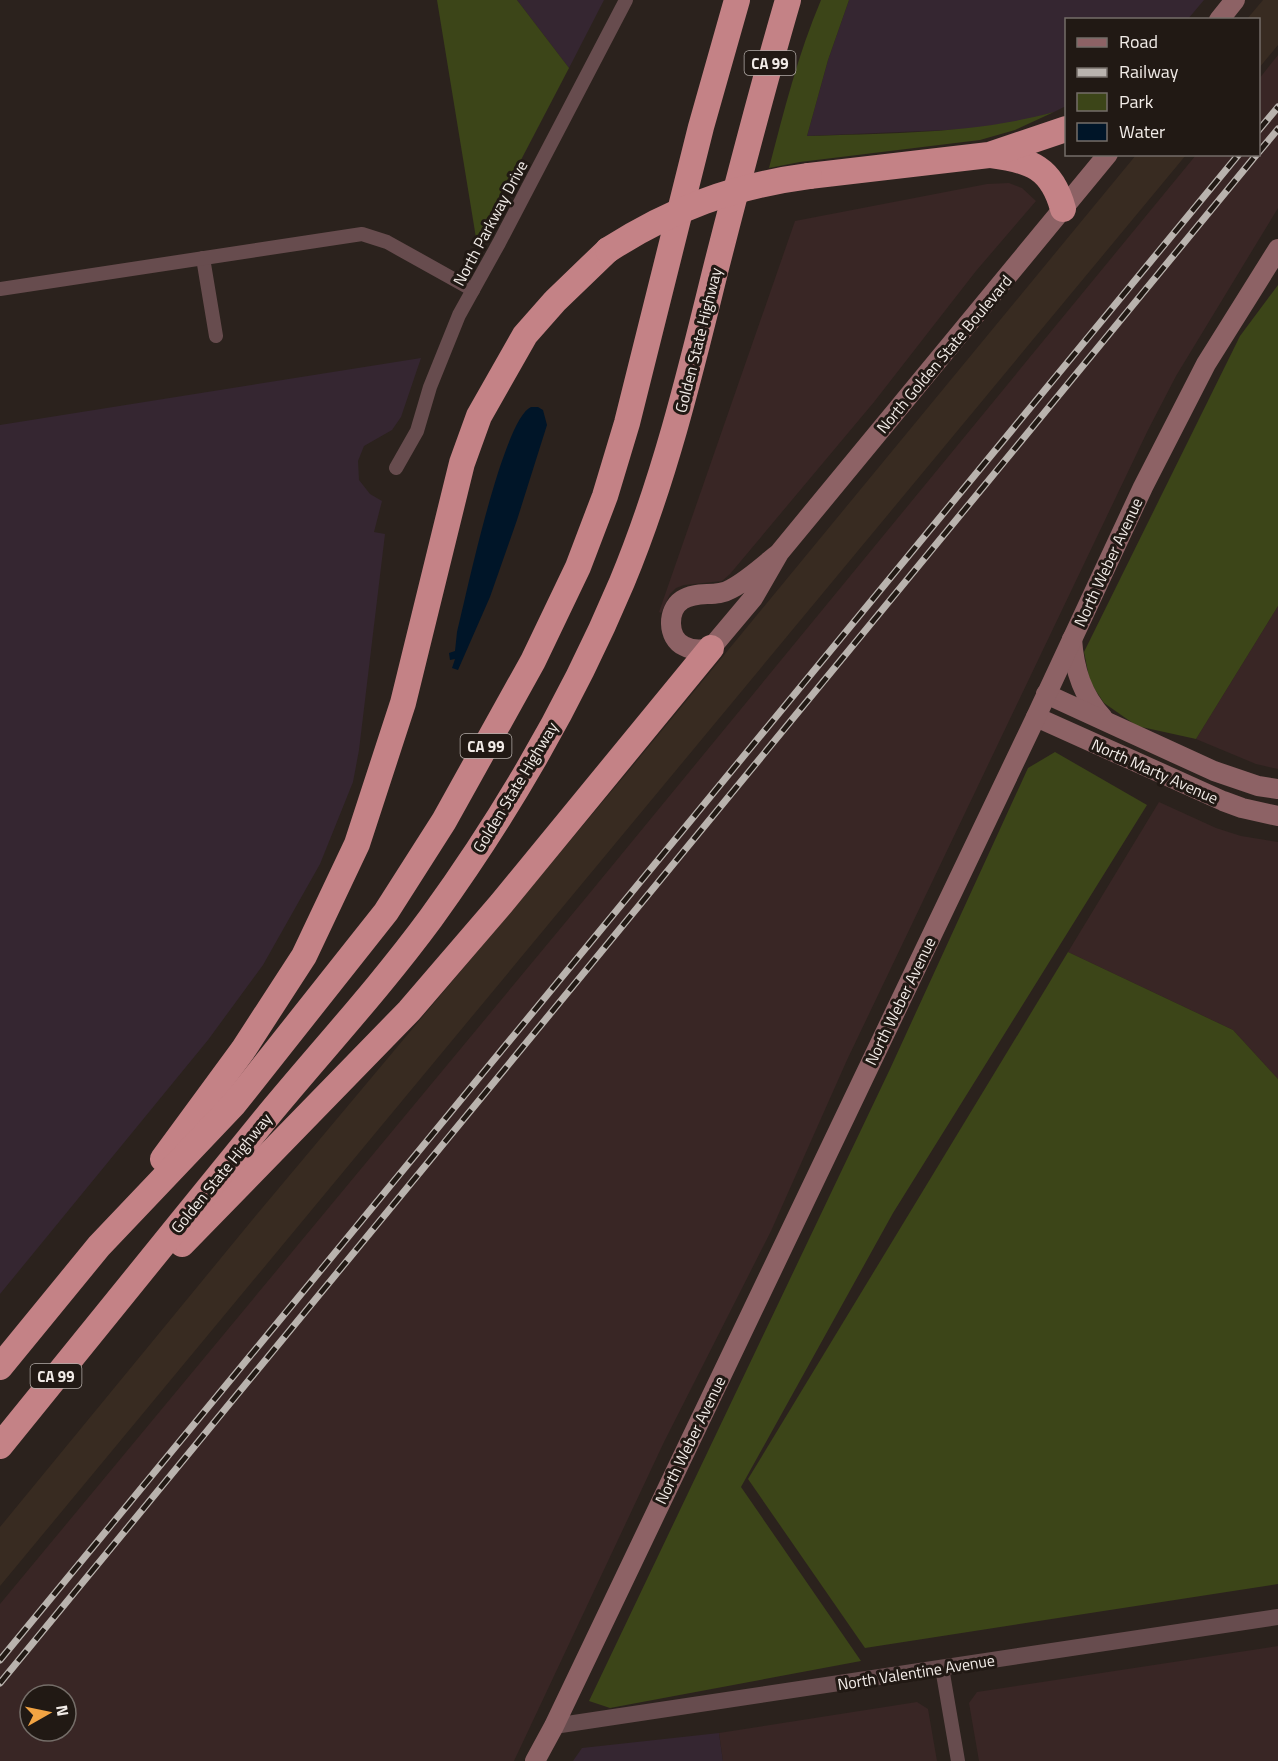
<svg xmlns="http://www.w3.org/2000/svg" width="1278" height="1761" font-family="'Titillium Web',sans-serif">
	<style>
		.commercial { fill: #352631 }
		.industrial { fill: #392625; fill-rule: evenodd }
		.built { fill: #382b21 }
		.green { fill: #3c4518 }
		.water { fill: #001528 }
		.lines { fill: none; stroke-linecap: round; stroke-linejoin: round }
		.minor { stroke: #674c4e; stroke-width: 14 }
		.tertiary { stroke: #674c4e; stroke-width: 16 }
		.secondary { stroke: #8d6265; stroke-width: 20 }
		.motorway { stroke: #c48286; stroke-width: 26 }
		.rail-casing { stroke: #b9b3ae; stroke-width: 7 }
		.rail { stroke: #211914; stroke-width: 4.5; stroke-dasharray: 14; stroke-linecap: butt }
		.motorway-bridge { stroke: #c48286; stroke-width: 26 }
		.labels { text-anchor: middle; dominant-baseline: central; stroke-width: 6; stroke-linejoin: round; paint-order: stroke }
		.shield { fill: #211914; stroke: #b3aca8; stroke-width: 1.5 }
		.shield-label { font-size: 15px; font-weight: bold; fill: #f1ebe7 }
		.street-label { font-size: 16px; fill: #f1ebe7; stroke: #211914 }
	</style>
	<rect width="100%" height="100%" fill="#2b221d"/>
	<g class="commercial">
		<path d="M517,0H604L569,68Z"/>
		<path d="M849,0H1204L1188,19L1066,20V106L1054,112L1027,120L970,129L807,136L828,60Z"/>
		<path d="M421,358L401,417L392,430L364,446L358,461L359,480L370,494L382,501L374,532L385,534L359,750L353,782L320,864L263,965L208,1040L0,1294V425Z"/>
		<path d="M719,1733L723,1761H573L582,1748Z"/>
	</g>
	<g class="industrial">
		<path d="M1278,55V208L1176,376L1148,430L847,1060L771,1231L664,1442L514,1761H0V1604L584,900L1196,155L1258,154L1259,79ZM30,1695H66V1731H30Z"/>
		<path d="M1009,183L1022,188L1036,201L976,271L874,402L730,574L722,581L684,585L676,588L670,594L661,613L659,612L795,221L987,184Z"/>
		<path d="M1278,606V769L1256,764L1196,739Z"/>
		<path d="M1159,802L1216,828L1241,836L1278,842V1079L1233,1030L1068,952Z"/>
		<path d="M1278,1646V1761H979L969,1703L977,1692Z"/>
		<path d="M917,1702L928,1709L937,1761H723L719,1733Z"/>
	</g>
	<g class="built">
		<path d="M1263,0H1278V45L1259,68L1258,20L1247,19Z"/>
		<path d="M1136,155H1186L0,1586V1527L253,1219L626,774Z"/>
	</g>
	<g class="green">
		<path d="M437,0H517L569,68L477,244Z"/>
		<path d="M821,0H849L828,60L807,136C890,133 974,134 1054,112L1015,130L980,140L800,162L769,168C784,111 798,54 821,0Z"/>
		<path d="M1278,285V606L1196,739L1137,726L1104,703L1090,682L1084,652L1240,336Z"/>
		<path d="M1055,752L1147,805L893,1213L741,1487L861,1661L610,1708L589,1701L890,1069L1028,768Z"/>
		<path d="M1068,952L1233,1030L1278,1079V1584L865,1648L748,1479Z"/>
	</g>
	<path class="water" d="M531,407H538L543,410L547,425L517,520L490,597L458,670L452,668L455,659L450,660L449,653L455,651L457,632C466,596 503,419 531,407Z"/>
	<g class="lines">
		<g class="minor">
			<path d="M203,258L216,336"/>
			<path d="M0,289L362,234L387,242L473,290"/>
			<path d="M396,468L417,431L430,387L459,315L499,243L626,0"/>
			<path d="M942,1668L958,1761"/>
		</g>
		<path class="tertiary" d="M554,1726L1278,1617"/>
		<g class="secondary">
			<path d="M1219,20L1235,0"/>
			<path d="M779,553C764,565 748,580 731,589C716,598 697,590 682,600C667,610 667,638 684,646C693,651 702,650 711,648L753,598L779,553L1108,154"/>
			<path d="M1072,639C1074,669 1082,695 1103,718"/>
			<path d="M1046,694L1214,771L1258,786L1278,789"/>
			<path d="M1036,717L1223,801L1242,808L1278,816"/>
			<path d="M535,1761L554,1726L1036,717L1143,487L1206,364L1278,249"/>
		</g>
		<g class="motorway">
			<path d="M991,155C1031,160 1052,168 1063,209"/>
			<path d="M809,176L989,155L1066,129"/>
			<path d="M163,1159L243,1050L304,956L357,844L403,703L462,463L479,416L525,335L555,301L608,250"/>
			<path d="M182,1244L409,1011L501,904L711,648"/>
			<path d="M0,1367L99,1246L234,1104L386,912L444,821L533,661L578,567L605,496L627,423L701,127L737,0"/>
			<path d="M0,1446C89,1335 180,1224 270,1113C324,1048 381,986 431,918C507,813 572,701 622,582C664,481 690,374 716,268C739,178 762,89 788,0"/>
		</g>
		<defs>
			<g id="rail">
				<path d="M1258,131L1278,107"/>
				<path d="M1258,153L1278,129"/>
				<path d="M0,1660L1239,154"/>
				<path d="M0,1683L1257,154"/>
			</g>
		</defs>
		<use href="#rail" class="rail-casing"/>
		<use href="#rail" class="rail"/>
		<path class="motorway-bridge" d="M608,250C672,209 733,186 809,176"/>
	</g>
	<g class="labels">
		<g class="shield">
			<rect x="744.5" y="51" width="51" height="24" rx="4.5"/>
			<rect x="460.5" y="734" width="51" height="24" rx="4.5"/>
			<rect x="30.5" y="1364" width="51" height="24" rx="4.5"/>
		</g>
		<g class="shield-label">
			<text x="770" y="63">CA 99</text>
			<text x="486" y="746">CA 99</text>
			<text x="56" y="1376">CA 99</text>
		</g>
		<g class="street-label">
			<text transform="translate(490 223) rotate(-62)">North Parkway Drive</text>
			<text transform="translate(698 340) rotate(-76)">Golden State Highway</text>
			<text transform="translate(944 354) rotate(-50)">North Golden State Boulevard</text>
			<text transform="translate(1108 562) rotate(-65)">North Weber Avenue</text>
			<text transform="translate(1155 771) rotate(24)">North Marty Avenue</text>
			<text transform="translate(515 787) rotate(-59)">Golden State Highway</text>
			<text transform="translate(900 1001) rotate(-64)">North Weber Avenue</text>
			<text transform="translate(221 1173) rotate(-51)">Golden State Highway</text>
			<text transform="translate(690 1440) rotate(-64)">North Weber Avenue</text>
			<text transform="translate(916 1672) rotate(-9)">North Valentine Avenue</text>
		</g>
	</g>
	<rect x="1065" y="18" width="195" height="138" fill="#211914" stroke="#746d68" stroke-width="1.5"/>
	<rect x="1077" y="38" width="30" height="9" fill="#8d6265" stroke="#746d68" stroke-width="1.5"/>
	<text x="1119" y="48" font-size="18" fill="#f1ebe7">Road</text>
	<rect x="1077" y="68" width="30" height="9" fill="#b9b3ae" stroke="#746d68" stroke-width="1.5"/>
	<text x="1119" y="78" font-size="18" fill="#f1ebe7">Railway</text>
	<rect x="1077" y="93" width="30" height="18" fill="#3c4518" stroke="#746d68" stroke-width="1.5"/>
	<text x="1119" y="108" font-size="18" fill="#f1ebe7">Park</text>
	<rect x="1077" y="123" width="30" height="18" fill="#001528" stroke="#746d68" stroke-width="1.5"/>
	<text x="1119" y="138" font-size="18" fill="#f1ebe7">Water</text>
	<g transform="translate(48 1713) rotate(81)"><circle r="28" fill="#211914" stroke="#746d68" stroke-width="1.5"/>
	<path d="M0-4.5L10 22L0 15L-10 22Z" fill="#f3a443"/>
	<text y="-9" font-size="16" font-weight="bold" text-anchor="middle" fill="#f1ebe7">N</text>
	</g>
</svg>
